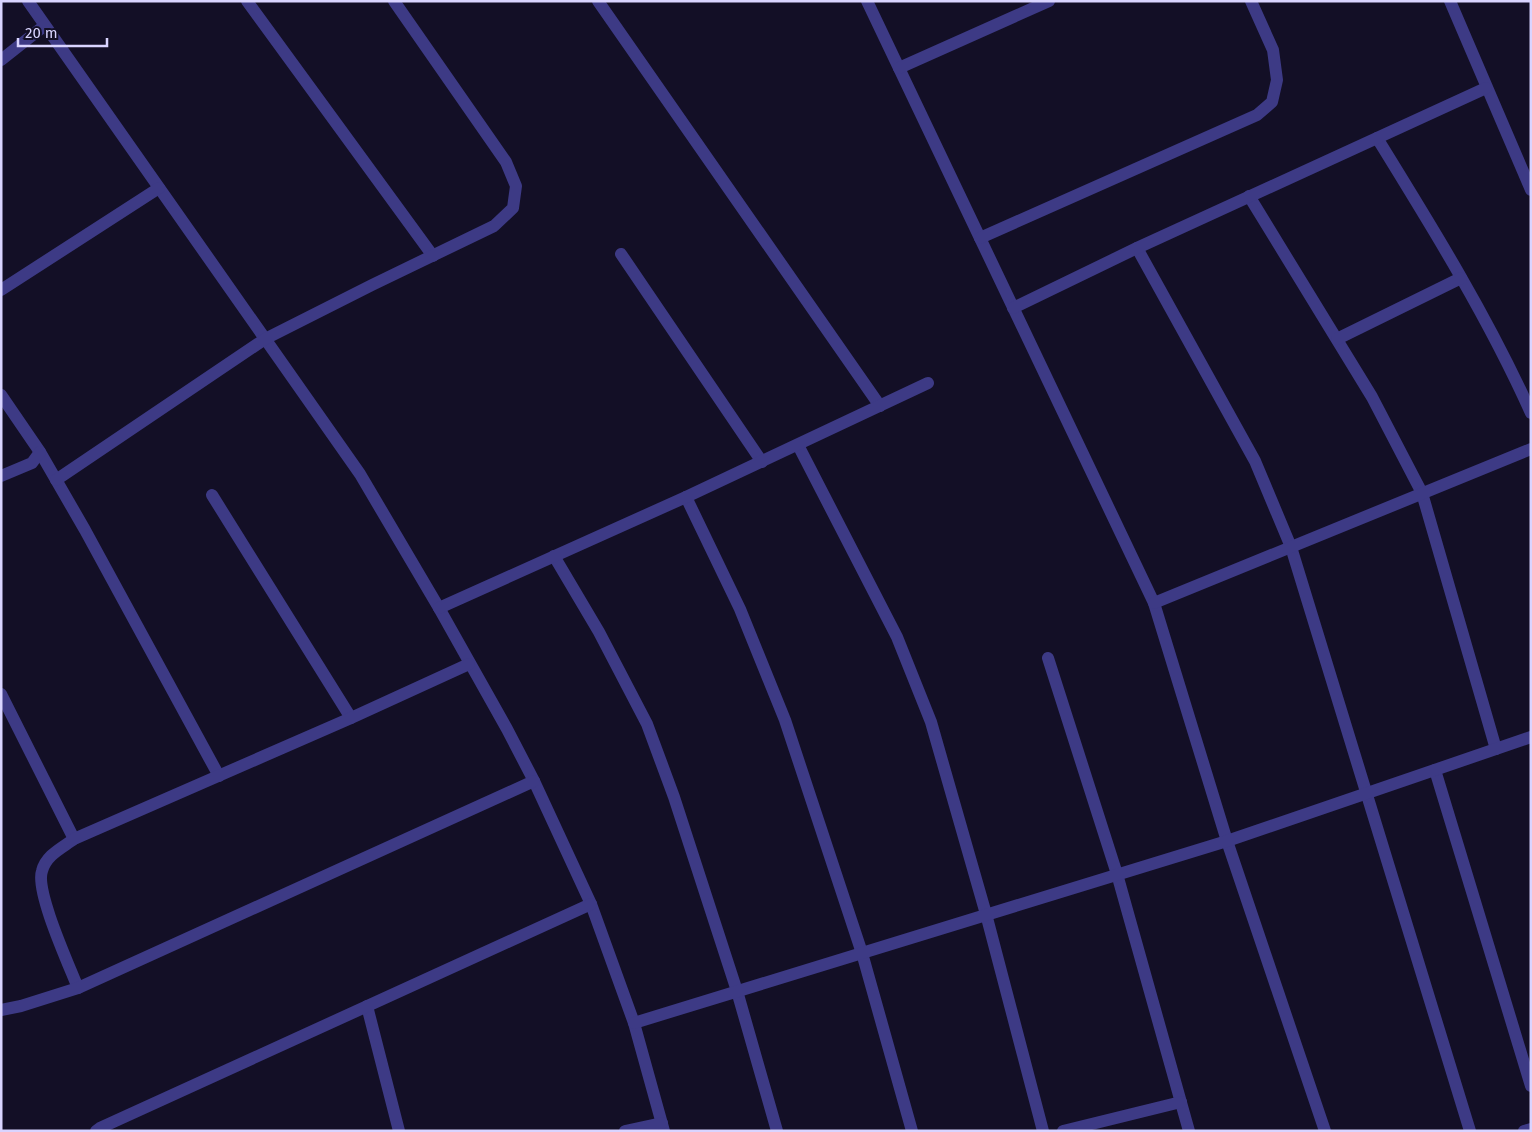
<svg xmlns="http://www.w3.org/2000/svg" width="1532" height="1132" font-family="'Fira Sans',sans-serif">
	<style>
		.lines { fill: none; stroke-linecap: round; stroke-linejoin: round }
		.minor { stroke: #3d3a85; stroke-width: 12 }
	</style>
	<rect width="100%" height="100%" fill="#130f26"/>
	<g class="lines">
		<g class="minor">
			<path d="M28,1L360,474L439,608L507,729L534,781L591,904L634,1023L664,1131"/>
			<path d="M247,1L433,256"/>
			<path d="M598,1L880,406"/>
			<path d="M867,1L1154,603L1227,841L1325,1131"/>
			<path d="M1450,1L1531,190"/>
			<path d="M1,60L44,26"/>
			<path d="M899,68L1049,1"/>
			<path d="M1377,138C1432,227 1488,317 1531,413"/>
			<path d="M1249,196L1372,397L1422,493L1496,749"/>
			<path d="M980,238L1257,115L1272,102L1277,80L1273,50L1251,1"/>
			<path d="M1137,248L1255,461L1291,547L1470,1131"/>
			<path d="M621,254L762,462"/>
			<path d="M1,290L159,188"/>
			<path d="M1013,308L1137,248L1486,88"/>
			<path d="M1337,339L1461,278"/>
			<path d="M1,395L40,452L85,530L219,776"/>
			<path d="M798,445L897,637L931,722L986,914L1043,1131"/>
			<path d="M1,476L32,463L40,452"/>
			<path d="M56,480L265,339L372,285L494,226L513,208L516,186L506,162L394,1"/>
			<path d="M212,495L351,718"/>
			<path d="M686,497L740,609L785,720L862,953L912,1131"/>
			<path d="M554,556L599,632L647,724L674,797L737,991L777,1131"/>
			<path d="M1154,603L1531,449"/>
			<path d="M439,608L686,497L928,383"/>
			<path d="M1048,658L1117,874L1189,1131"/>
			<path d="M1,694L74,839"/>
			<path d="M1435,770L1531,1086"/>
			<path d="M78,988C69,965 35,891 42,871C46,855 62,848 74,839L351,718L469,664"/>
			<path d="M367,1006L399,1131"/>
			<path d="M1,1010L21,1006L78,988L534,781"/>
			<path d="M634,1023L1227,841L1531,737"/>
			<path d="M96,1131L100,1128L591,904"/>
			<path d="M625,1131L662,1123"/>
			<path d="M1063,1131L1181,1102"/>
			<path d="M1524,1131L1531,1129"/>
		</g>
	</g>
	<rect width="1532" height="1132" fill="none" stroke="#d9d4ff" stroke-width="5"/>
	<path d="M18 38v8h89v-8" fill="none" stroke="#d9d4ff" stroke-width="2.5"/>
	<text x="25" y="38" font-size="15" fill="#d9d4ff" stroke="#130f26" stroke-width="4" paint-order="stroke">20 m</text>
</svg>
